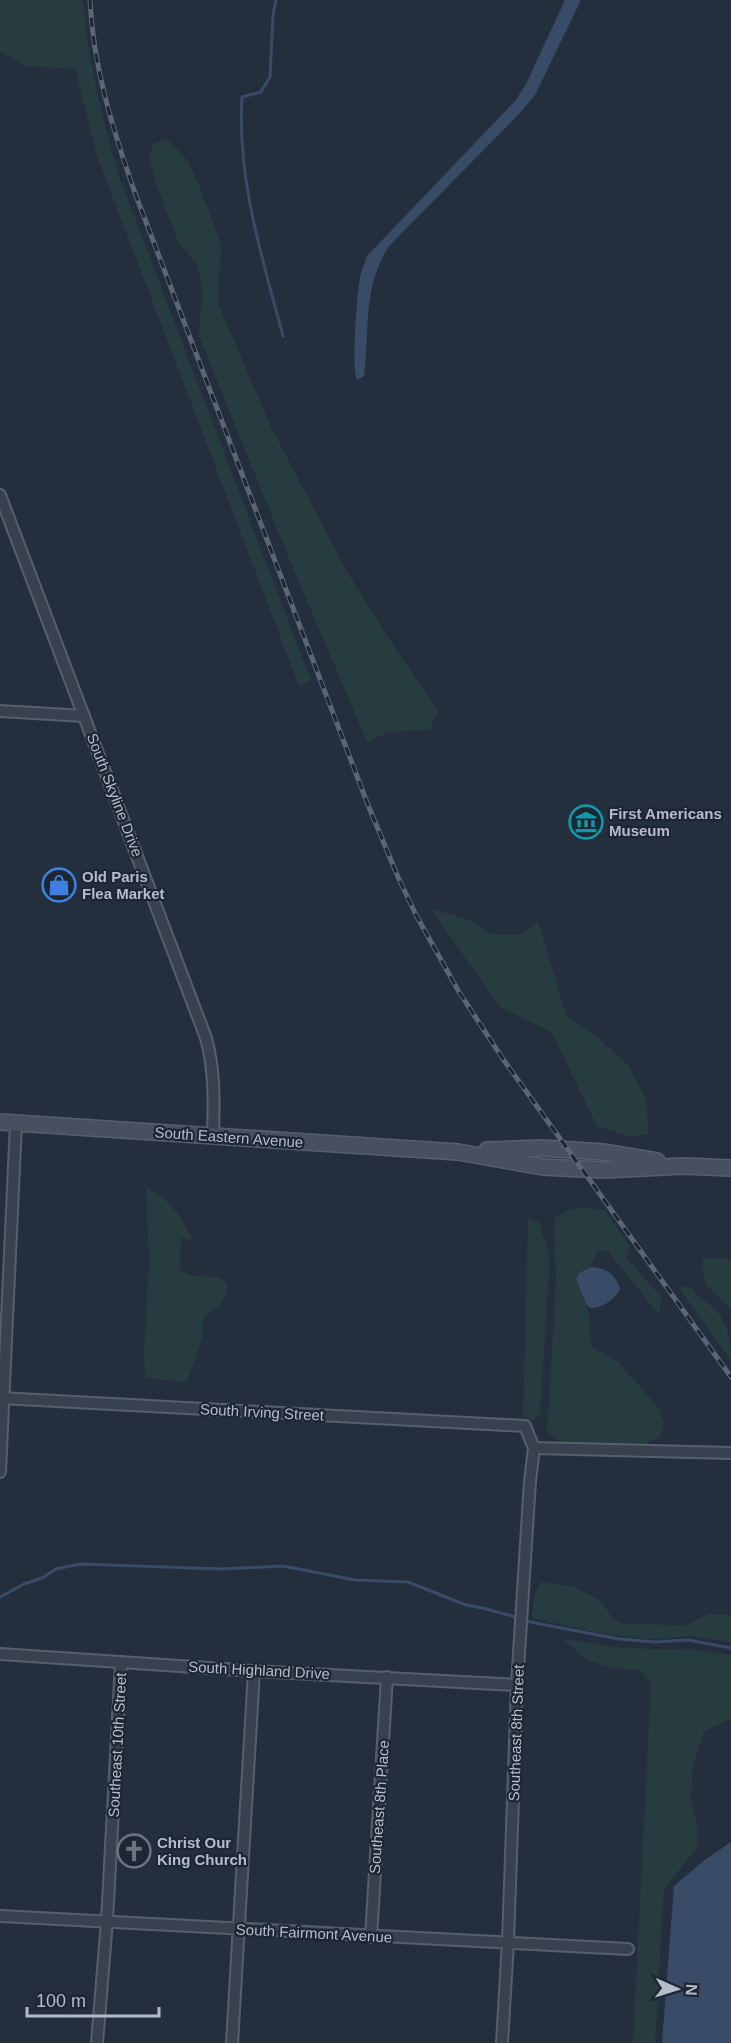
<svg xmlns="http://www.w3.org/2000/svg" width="731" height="2043" font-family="Arial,sans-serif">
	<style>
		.green { fill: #263c3f }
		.water { fill: #394c67 }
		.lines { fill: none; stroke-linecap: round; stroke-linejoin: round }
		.stream { stroke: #394c67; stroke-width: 3 }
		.minor-casing { stroke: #565f6c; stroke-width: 14 }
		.secondary-casing { stroke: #565f6c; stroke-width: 18 }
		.minor { stroke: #38414e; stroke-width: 10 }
		.secondary { stroke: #465061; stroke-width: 15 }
		.rail-casing { stroke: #5a6575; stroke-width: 5 }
		.rail { stroke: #1d2633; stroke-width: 3; stroke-dasharray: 9; stroke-linecap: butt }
		.labels { text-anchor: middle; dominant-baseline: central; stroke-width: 4.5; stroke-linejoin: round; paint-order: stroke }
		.street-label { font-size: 15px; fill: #b4bcc9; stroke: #1d2633 }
		.poi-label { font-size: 15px; font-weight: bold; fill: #b4bcc9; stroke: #1d2633; text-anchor: start }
	</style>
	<rect width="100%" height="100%" fill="#242f3e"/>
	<g class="green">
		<path d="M0,0H83C88,60 102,118 119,176L311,681L299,686L97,156L75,69L25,66L0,51Z"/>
		<path d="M167,139L188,161L202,192L221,245L218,303L271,427L346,570L395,648L438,710L430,730L389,732L367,742L288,556L199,336L202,292L198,265L178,242L156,183L149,159L153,144Z"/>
		<path d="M430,908L471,921L492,934L519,935L538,921L566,1015L596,1036L628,1065L646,1100L649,1134L631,1137L597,1126L551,1032L500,1007Z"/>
		<path d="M146,1187C170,1201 180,1213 192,1239L181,1238L180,1270L191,1276L220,1277L227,1285C226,1303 219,1309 204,1316L202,1338L187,1382L145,1378L144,1352L149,1261Z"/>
		<path d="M583,1207L605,1210L630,1246L626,1257L661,1297L660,1313L656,1311L608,1251H598L589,1268L579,1273L576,1279L588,1310L592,1347L619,1363L658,1407L664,1424L661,1436L644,1444L577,1445L565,1444L547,1432L556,1280L554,1224L556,1217L567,1211Z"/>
		<path d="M528,1218L539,1222L550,1257L540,1413L532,1421L523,1416Z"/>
		<path d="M723,1258L731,1262V1310C713,1288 701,1291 703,1259Z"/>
		<path d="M688,1286L694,1289C698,1298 703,1300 710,1305C728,1319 731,1340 731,1361L679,1288Z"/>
		<path d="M540,1582L572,1586L601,1601L612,1618L623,1624L685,1625L709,1614L731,1615V1642L692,1636L649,1639L604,1634L532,1618L533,1601Z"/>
		<path d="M563,1639L619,1648L699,1650L731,1655V1719L704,1731L693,1765L691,1798L698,1831L697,1847L664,1889L655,2043H633L651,1682L639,1670L613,1668L589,1661Z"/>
	</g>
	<g class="water">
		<path d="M565,0H581L535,95L520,113L389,246C362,289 370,328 364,376L357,380C351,369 357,294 360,278C361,271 365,263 367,256L516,100L526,84Z"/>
		<path d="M591,1267C606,1268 615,1274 620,1289C614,1300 603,1308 590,1308L586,1304L576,1279L579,1273Z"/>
		<path d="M731,1842V2043H662L674,1886L706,1859Z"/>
	</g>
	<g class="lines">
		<g class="stream">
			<path d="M276,0L273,15L270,77L261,92L242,97C237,179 262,257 283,336"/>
			<path d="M0,1597L24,1584L42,1578L56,1569L80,1564L222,1569L283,1566L355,1580L408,1582L466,1605L483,1608L519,1618"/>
			<path d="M525,1621L619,1639L655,1642L688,1640L731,1648"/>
		</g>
		<defs>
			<g id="minor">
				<path d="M0,495L206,1038C215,1071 214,1102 213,1136"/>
				<path d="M0,711L84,716"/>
				<path d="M0,1398L525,1426L534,1448L530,1481L517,1685L508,1942L502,2043"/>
				<path d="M534,1448L731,1453"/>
				<path d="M0,1472L16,1123"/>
				<path d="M0,1654L254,1671L517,1685"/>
				<path d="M0,1916L628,1949"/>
				<path d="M371,1937L387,1677"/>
				<path d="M97,2043L107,1921L121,1662"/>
				<path d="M232,2043L254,1671"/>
			</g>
			<g id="secondary">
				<path d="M0,1122L458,1152L543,1167L603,1170L684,1166L731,1168"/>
				<path d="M487,1150L542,1148L603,1152L657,1161"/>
			</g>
		</defs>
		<use href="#minor" class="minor-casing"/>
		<use href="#secondary" class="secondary-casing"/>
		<use href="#minor" class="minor"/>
		<use href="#secondary" class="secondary"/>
		<defs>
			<path id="rail" d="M90,0C93,67 113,130 135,193L368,805L398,877L416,915L459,992L503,1059L731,1377"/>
		</defs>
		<use href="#rail" class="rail-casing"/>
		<use href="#rail" class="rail"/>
	</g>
	<defs>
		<symbol id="museum-ring" viewBox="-11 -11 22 22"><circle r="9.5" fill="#1d2633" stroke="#0f9aa8" stroke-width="1.5"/><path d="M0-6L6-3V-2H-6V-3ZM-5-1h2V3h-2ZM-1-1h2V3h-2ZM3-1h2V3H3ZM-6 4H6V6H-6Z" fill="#0f9aa8"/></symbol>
		<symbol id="shop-ring" viewBox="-11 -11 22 22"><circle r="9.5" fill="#1d2633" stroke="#3f7fe0" stroke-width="1.5"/><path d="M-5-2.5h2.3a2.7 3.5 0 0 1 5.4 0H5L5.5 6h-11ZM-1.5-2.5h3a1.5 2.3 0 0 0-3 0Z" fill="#3f7fe0"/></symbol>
		<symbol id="church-ring" viewBox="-11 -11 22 22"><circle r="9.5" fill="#1d2633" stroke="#6b7280" stroke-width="1.5"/><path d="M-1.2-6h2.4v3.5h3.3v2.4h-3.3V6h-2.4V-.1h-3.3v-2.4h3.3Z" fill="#6b7280"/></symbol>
	</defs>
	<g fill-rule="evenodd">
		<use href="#museum-ring" x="567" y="803" width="38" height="38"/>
		<use href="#shop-ring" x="40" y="866" width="38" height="38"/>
		<use href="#church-ring" x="115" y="1832" width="38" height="38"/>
	</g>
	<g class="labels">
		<g class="street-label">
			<text transform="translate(115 795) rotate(69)">South Skyline Drive</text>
			<text transform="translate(229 1137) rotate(4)">South Eastern Avenue</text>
			<text transform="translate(262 1412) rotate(3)">South Irving Street</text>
			<text transform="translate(259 1670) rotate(3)">South Highland Drive</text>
			<text transform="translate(516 1733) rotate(-88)">Southeast 8th Street</text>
			<text transform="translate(117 1745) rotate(-87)">Southeast 10th Street</text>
			<text transform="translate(379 1807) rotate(-86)">Southeast 8th Place</text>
			<text transform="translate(314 1933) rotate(3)">South Fairmont Avenue</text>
		</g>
		<g class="poi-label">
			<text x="609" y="813">First Americans<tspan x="609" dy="17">Museum</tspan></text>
			<text x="82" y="876">Old Paris<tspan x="82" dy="17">Flea Market</tspan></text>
			<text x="157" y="1842">Christ Our<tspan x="157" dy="17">King Church</tspan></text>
		</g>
	</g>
	<g transform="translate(677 1989) rotate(93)" stroke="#1d2633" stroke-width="4.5" paint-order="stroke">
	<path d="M0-4.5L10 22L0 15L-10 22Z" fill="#b4bcc9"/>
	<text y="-9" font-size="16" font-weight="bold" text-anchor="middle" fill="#b4bcc9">N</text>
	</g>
	<path d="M27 2007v9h132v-9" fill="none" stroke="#b4bcc9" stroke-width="3"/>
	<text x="36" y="2007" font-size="18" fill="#b4bcc9" stroke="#1d2633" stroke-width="4.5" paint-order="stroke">100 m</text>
</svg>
